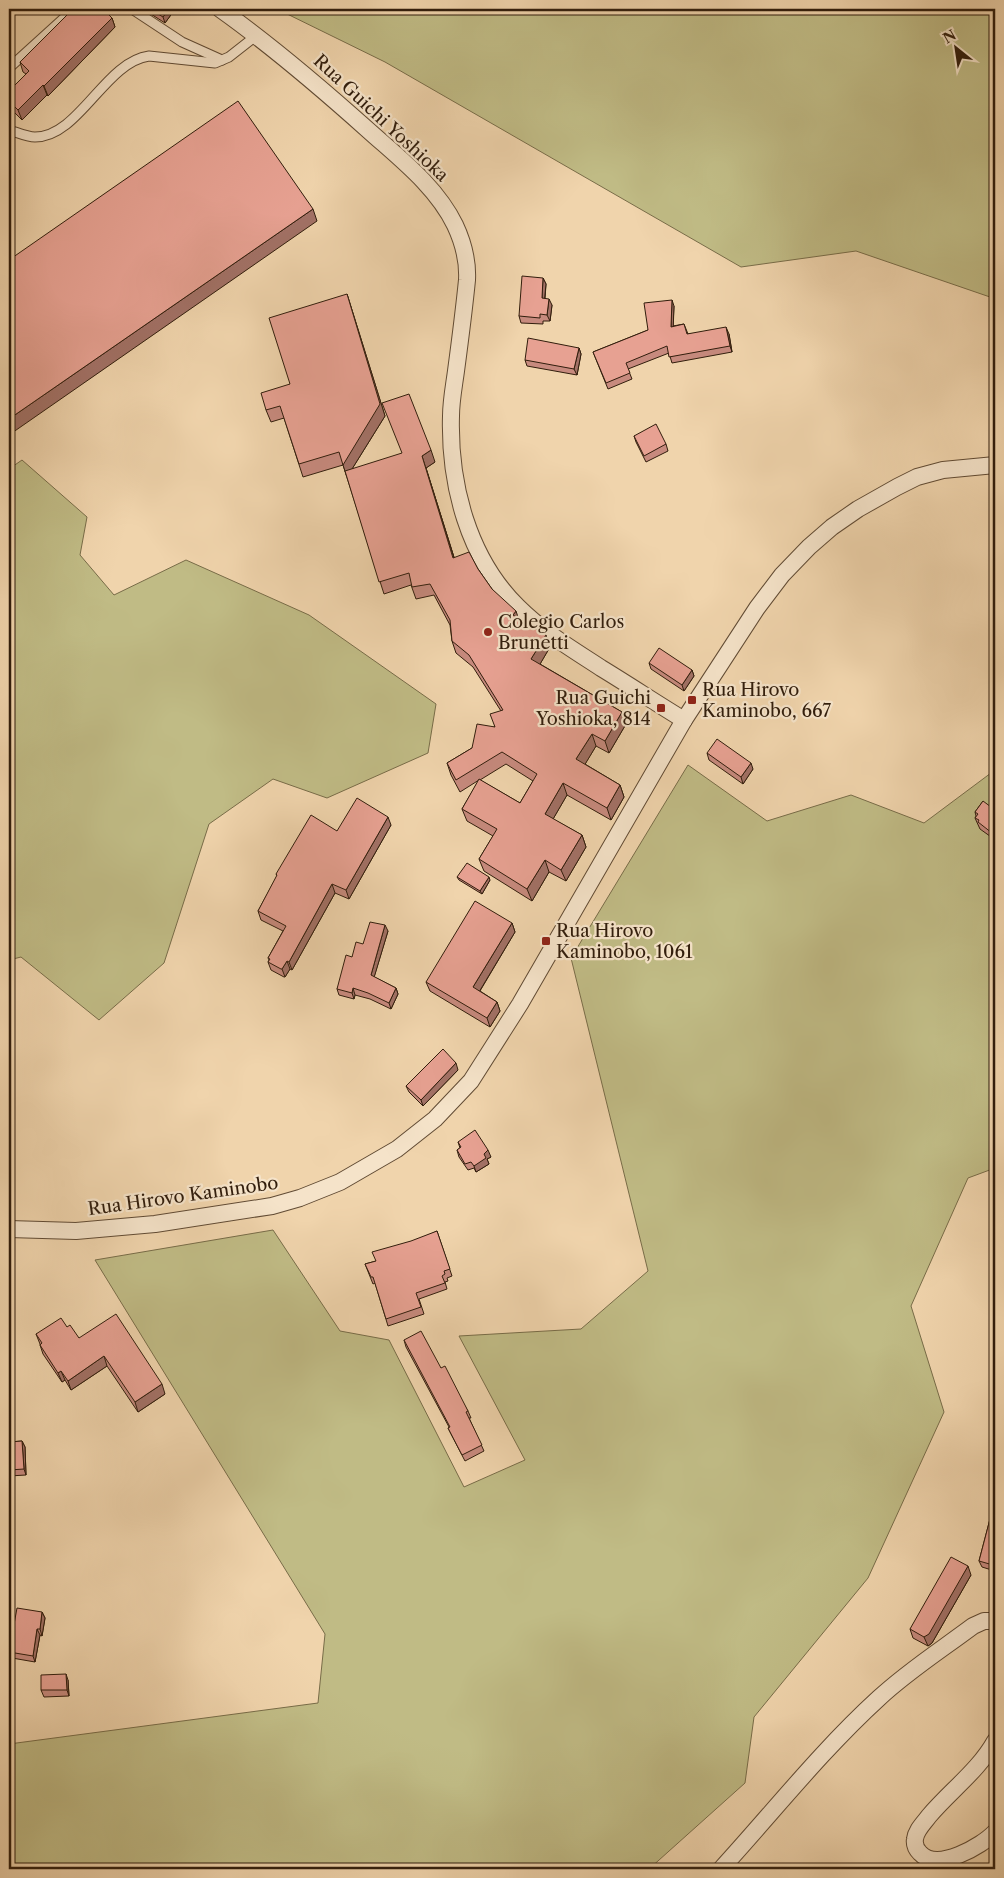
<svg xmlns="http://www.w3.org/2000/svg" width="1004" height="1878" font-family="'Libre Caslon Text',serif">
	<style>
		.green { fill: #c0bb85; stroke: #786c48 }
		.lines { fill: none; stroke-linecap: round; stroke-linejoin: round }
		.service-casing { stroke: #614b34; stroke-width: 11 }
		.minor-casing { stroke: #614b34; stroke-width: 18 }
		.service { stroke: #f5e3c9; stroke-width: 9 }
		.minor { stroke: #f5e3c9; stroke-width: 16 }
		.wall { fill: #c78a7e; stroke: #311d0c; fill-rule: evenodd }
		.shaded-wall { fill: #a27166; stroke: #311d0c }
		.building { fill: #e7a192; stroke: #311d0c }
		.poi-dot { fill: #8f2418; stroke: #f5e3c9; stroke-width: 2 }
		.labels { text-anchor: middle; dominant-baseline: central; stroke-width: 4.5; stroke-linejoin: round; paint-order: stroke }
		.street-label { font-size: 18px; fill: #311d0c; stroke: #f5e3c9 }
		.poi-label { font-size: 18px; fill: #311d0c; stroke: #f5e3c9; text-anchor: start }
	</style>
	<rect width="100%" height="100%" fill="#f0d4ac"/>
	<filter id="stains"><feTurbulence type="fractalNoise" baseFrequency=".004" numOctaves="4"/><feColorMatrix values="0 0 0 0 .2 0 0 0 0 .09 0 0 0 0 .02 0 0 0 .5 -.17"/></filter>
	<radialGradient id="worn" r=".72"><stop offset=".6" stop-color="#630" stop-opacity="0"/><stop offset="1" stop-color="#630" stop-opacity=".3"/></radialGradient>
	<g class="green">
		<path d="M277,9H995V307L990,297L856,251L741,267L385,62Z"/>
		<path d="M22,460L87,517L80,555L114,595L186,560L309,615L436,704L428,753L327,798L273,779L209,824L164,963L99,1020L21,957L9,960V469Z"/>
		<path d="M688,765L767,821L851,795L924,823L995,770V1168L968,1178L911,1306L944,1412L868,1578L754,1717L745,1783L649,1869H9V1744L318,1703L325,1634L95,1260L273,1230L340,1331L389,1340L464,1487L525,1460L459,1336L581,1329L648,1271L571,958Z"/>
	</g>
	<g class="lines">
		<defs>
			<g id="service">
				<path d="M132,9L182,42L222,60"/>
				<path d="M9,68L74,9"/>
				<path d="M9,130C16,132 27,137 35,137C79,137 105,62 149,56L215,63L229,57L257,35"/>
			</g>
			<g id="minor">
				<path d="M220,9C272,46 320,87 368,130C399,158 436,186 455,225C463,242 468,261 467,280C464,310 460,341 456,371C454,386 451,401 451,416C449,484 468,558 518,607C543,632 572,649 601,668C629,685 656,703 684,720"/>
				<path d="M9,1229L76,1231L155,1224L272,1206L300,1198L340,1182L397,1149L435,1119L471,1081L520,1004L684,720L757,608L782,575L809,547L832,527L858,509L897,487L917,477L943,470L995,465"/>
				<path d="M995,1741C979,1770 950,1791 929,1816C924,1823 916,1830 915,1839C914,1845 916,1849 920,1853C937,1872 982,1846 995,1832"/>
				<path d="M721,1869C773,1812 822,1750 879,1698C908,1671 941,1650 973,1626L984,1621H995"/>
			</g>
		</defs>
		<use href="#service" class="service-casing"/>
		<use href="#minor" class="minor-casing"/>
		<use href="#service" class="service"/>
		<use href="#minor" class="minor"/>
	</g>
	<g class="wall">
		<path d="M143,9H172L173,12L165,23Z"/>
		<path d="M112,18L115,27L48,96L47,95L22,120L9,107V91L26,74L23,72L20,62Z"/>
		<path d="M543,278L546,284L545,299L552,305L550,321H543V324L521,323L519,316Z"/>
		<path d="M347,294L385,416L352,469L435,462L426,468L454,558L478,569L492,589L519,619L550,647L540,664L622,712L626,724L609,753L596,746L585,764L620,785L624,797L611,820L567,795L553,819L582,835L586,847L566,881L549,872L532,901L484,871L479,859L493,836L467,821L462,809L479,780L460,792L451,775L447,763L472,748L494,727L501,711L473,667L456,653L452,641L450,625L434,595L416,599L411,585L384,594L343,465L303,477L284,418L271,422L266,410L290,384ZM506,764L533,781L520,803L480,780Z"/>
		<path d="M674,306L673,326L684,324L688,334H729L732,352L672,363L669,353L628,369L632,379L608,389L593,352L648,330Z"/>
		<path d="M579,348L581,354L577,375L527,366L525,360Z"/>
		<path d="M634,436L666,444L668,451L646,462L636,442Z"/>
		<path d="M649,663L692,670L694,676L684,691L651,669Z"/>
		<path d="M707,753L753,769L743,784L709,760Z"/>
		<path d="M983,801L994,839L980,829L975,818L976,816L975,812Z"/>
		<path d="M391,825L349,899L335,893L292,970L290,969L285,977H284L271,970L268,962L269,960L268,958L283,931L261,920L258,911L277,876L276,874L337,831Z"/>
		<path d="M457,877L490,880L482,894L459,880Z"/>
		<path d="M512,923L515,932L480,991L497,1002L500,1011L490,1027L430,991L426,982Z"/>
		<path d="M388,931L374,977L396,988L398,994L391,1009L370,999L355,995L354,999L339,995L337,989L352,957L363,944Z"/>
		<path d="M458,1070L423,1106L409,1092L406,1086Z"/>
		<path d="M458,1142L491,1157L487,1159L489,1164L476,1172L474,1168L468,1170L459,1157L457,1150L460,1148Z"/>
		<path d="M437,1231L452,1276L447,1278L448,1281L445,1282L447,1289L419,1299L424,1314L388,1326L375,1283L373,1284L365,1264L376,1261Z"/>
		<path d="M67,1327L79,1338L165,1394L138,1412L107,1366L71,1390L65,1380L62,1382L43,1354L40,1345V1344L36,1334Z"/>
		<path d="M404,1340L441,1368L468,1411L471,1418H469L484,1451L465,1461L451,1434L448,1428L449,1427L406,1347Z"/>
		<path d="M22,1441L25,1447L26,1475L9,1476V1442Z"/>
		<path d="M995,1500V1571L982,1567L979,1561Z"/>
		<path d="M971,1575L932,1643L928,1646L913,1638L910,1629Z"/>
		<path d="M42,1612L45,1618L42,1636L40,1635L35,1662L12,1658L9,1652Z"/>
		<path d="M68,1680L69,1696L44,1697L41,1690Z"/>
	</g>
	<g class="shaded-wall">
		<path d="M169,9H172L173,12L165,23L163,17Z"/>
		<path d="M112,18L115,27L48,96L44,86Z"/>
		<path d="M43,85L47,95L22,120L18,110Z"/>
		<path d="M313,209L317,221L9,435V419Z"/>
		<path d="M543,278L546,284L544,305L542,298Z"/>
		<path d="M347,294L385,416L347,477L343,465Z"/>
		<path d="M549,299L552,305L550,321L547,315Z"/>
		<path d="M672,300L674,306L673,333L671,327Z"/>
		<path d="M726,327L729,334L732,352L730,346Z"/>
		<path d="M579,348L581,354L577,375L574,369Z"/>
		<path d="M431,450L435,462L426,468L458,570L422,456Z"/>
		<path d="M516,611L520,623L513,615Z"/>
		<path d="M546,635L550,647L536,671L531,659Z"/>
		<path d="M692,670L694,676L684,691L682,685Z"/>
		<path d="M622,712L626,724L609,753L605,741Z"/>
		<path d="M592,734L596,746L581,771L576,759Z"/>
		<path d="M751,763L753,769L743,784L741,777Z"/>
		<path d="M563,783L567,795L549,826L545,814Z"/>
		<path d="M620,785L624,797L611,820L607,808Z"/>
		<path d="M388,817L391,825L349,899L346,890Z"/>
		<path d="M995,829V838L994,839L992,833Z"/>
		<path d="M582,835L586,847L566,881L561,870Z"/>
		<path d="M545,860L549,872L532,901L527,889Z"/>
		<path d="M489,877L490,880L482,894L480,891Z"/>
		<path d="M332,884L335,893L292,970L289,962Z"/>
		<path d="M512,923L515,932L476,997L473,987Z"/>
		<path d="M385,925L388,931L373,981L371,975Z"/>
		<path d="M287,961L290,969L285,977L282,969Z"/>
		<path d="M353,988L355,995L354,999L352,993Z"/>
		<path d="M396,988L398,994L391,1009L389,1003Z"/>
		<path d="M497,1002L500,1011L490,1027L487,1018Z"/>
		<path d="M456,1063L458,1070L423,1106L421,1100Z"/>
		<path d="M488,1150L491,1157L487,1159L489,1164L476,1172L474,1166L484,1154Z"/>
		<path d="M104,1356L107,1366L71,1390L68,1381Z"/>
		<path d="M61,1371L65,1380L62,1382L58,1373Z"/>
		<path d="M162,1384L165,1394L138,1412L135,1402Z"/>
		<path d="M22,1441L25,1447L26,1475L24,1469Z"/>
		<path d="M995,1556V1571L993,1565Z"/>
		<path d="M968,1566L971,1575L932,1643L928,1646L924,1637Z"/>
		<path d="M42,1612L45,1618L42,1636L40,1629Z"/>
		<path d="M37,1629L40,1635L35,1662L33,1656Z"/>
		<path d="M66,1674L68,1680L69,1696L67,1690Z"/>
	</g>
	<g class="building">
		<path d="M73,9H103L112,18L44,86L43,85L18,110L9,101V91L29,71L20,62Z"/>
		<path d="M150,9H169L163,17Z"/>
		<path d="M238,101L313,209L9,419V260Z"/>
		<path d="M522,276L543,278L542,298L549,299L547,315L540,314V318L519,316Z"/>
		<path d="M347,294L380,404L343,465L339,452L299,464L280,406L266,410L261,393L290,384L269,318Z"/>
		<path d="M672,300L671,327L684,324L687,334L726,327L730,346L669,357L667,346L626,363L630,373L606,383L593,352L648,330L644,303Z"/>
		<path d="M528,338L579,348L574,369L525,360Z"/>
		<path d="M409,394L431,450L422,456L453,558L469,552L478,569L492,589L516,611L513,615L546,635L531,659L622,712L605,741L592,734L576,759L620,785L607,808L563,783L545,814L582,835L561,870L545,860L527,889L479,859L497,829L462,809L479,779L520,803L537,774L502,752L456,780L447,763L472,748L477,724L495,727L490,714L503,710L469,655L452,641L450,620L430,584L412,587L409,573L379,582L345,471L402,453L382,403Z"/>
		<path d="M656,424L666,444L644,456L634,436Z"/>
		<path d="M659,648L692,670L682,685L649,663Z"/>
		<path d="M717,739L751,763L741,777L707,753Z"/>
		<path d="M357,798L388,817L346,890L332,884L289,962L287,961L282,969H281L268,962L270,959L268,958L286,926L258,911L277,875L276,874L311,815L337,831Z"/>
		<path d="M983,801L995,810V829L992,833L978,822L979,820L975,818L978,814L975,812Z"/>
		<path d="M467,863L489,877L480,891L457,877Z"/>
		<path d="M475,901L512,923L473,987L497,1002L487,1018L426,982Z"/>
		<path d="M370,922L385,925L371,975L396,988L389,1003L368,993L353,988L352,993L337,989L346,955L352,957L356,942L363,944Z"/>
		<path d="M443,1049L456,1063L421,1100L406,1086Z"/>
		<path d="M475,1130L488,1150L484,1154L486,1158L474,1166L471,1162L465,1164L457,1150L461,1147L458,1142Z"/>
		<path d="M437,1231L450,1269L444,1271L445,1274L442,1276L445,1283L416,1293L421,1307L386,1319L373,1277H371L365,1264L376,1261L372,1252L411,1241Z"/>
		<path d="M116,1314L162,1384L135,1402L104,1356L68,1381L61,1371L58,1373L40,1345L42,1343L36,1334L61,1318L67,1327L70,1325L79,1338Z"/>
		<path d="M421,1331L441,1368L445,1366L468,1411L466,1412L482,1445L462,1455L448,1428L450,1427L404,1340Z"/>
		<path d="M22,1441L24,1469L9,1470V1442Z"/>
		<path d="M995,1500V1556L993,1565L979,1561Z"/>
		<path d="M951,1557L968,1566L929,1634L924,1637L910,1629Z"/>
		<path d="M17,1608L42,1612L40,1629H37L33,1656L9,1652Z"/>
		<path d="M66,1674L67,1690H41V1675Z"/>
	</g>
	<g class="poi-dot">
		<circle cx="488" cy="632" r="5"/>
		<rect x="687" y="695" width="10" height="10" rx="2.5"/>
		<rect x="656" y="703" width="10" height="10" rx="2.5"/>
		<rect x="541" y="936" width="10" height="10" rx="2.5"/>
	</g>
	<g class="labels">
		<g class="street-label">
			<text transform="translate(381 118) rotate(43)">Rua Guichi Yoshioka</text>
			<text transform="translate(183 1196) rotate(-8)">Rua Hirovo Kaminobo</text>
		</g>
		<g class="poi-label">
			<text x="498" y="622">Colegio Carlos<tspan x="498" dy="21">Brunetti</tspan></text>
			<text x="702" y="690">Rua Hirovo<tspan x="702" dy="21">Kaminobo, 667</tspan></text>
			<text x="651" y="698" text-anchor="end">Rua Guichi<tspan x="651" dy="21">Yoshioka, 814</tspan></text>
			<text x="556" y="931">Rua Hirovo<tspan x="556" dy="21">Kaminobo, 1061</tspan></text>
		</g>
	</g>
	<rect width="1004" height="1878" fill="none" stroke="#f0d4ac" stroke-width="30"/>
	<rect x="10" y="10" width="984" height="1858" fill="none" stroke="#311d0c" stroke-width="2.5"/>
	<rect x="15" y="15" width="974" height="1848" fill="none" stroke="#311d0c"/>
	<g transform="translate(956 48) rotate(330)" stroke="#f5e3c9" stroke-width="4" paint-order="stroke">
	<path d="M0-4L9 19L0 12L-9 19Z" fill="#311d0c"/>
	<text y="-8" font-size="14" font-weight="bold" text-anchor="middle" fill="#311d0c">N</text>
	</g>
	<rect width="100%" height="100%" filter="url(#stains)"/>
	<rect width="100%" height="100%" fill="url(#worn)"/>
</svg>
